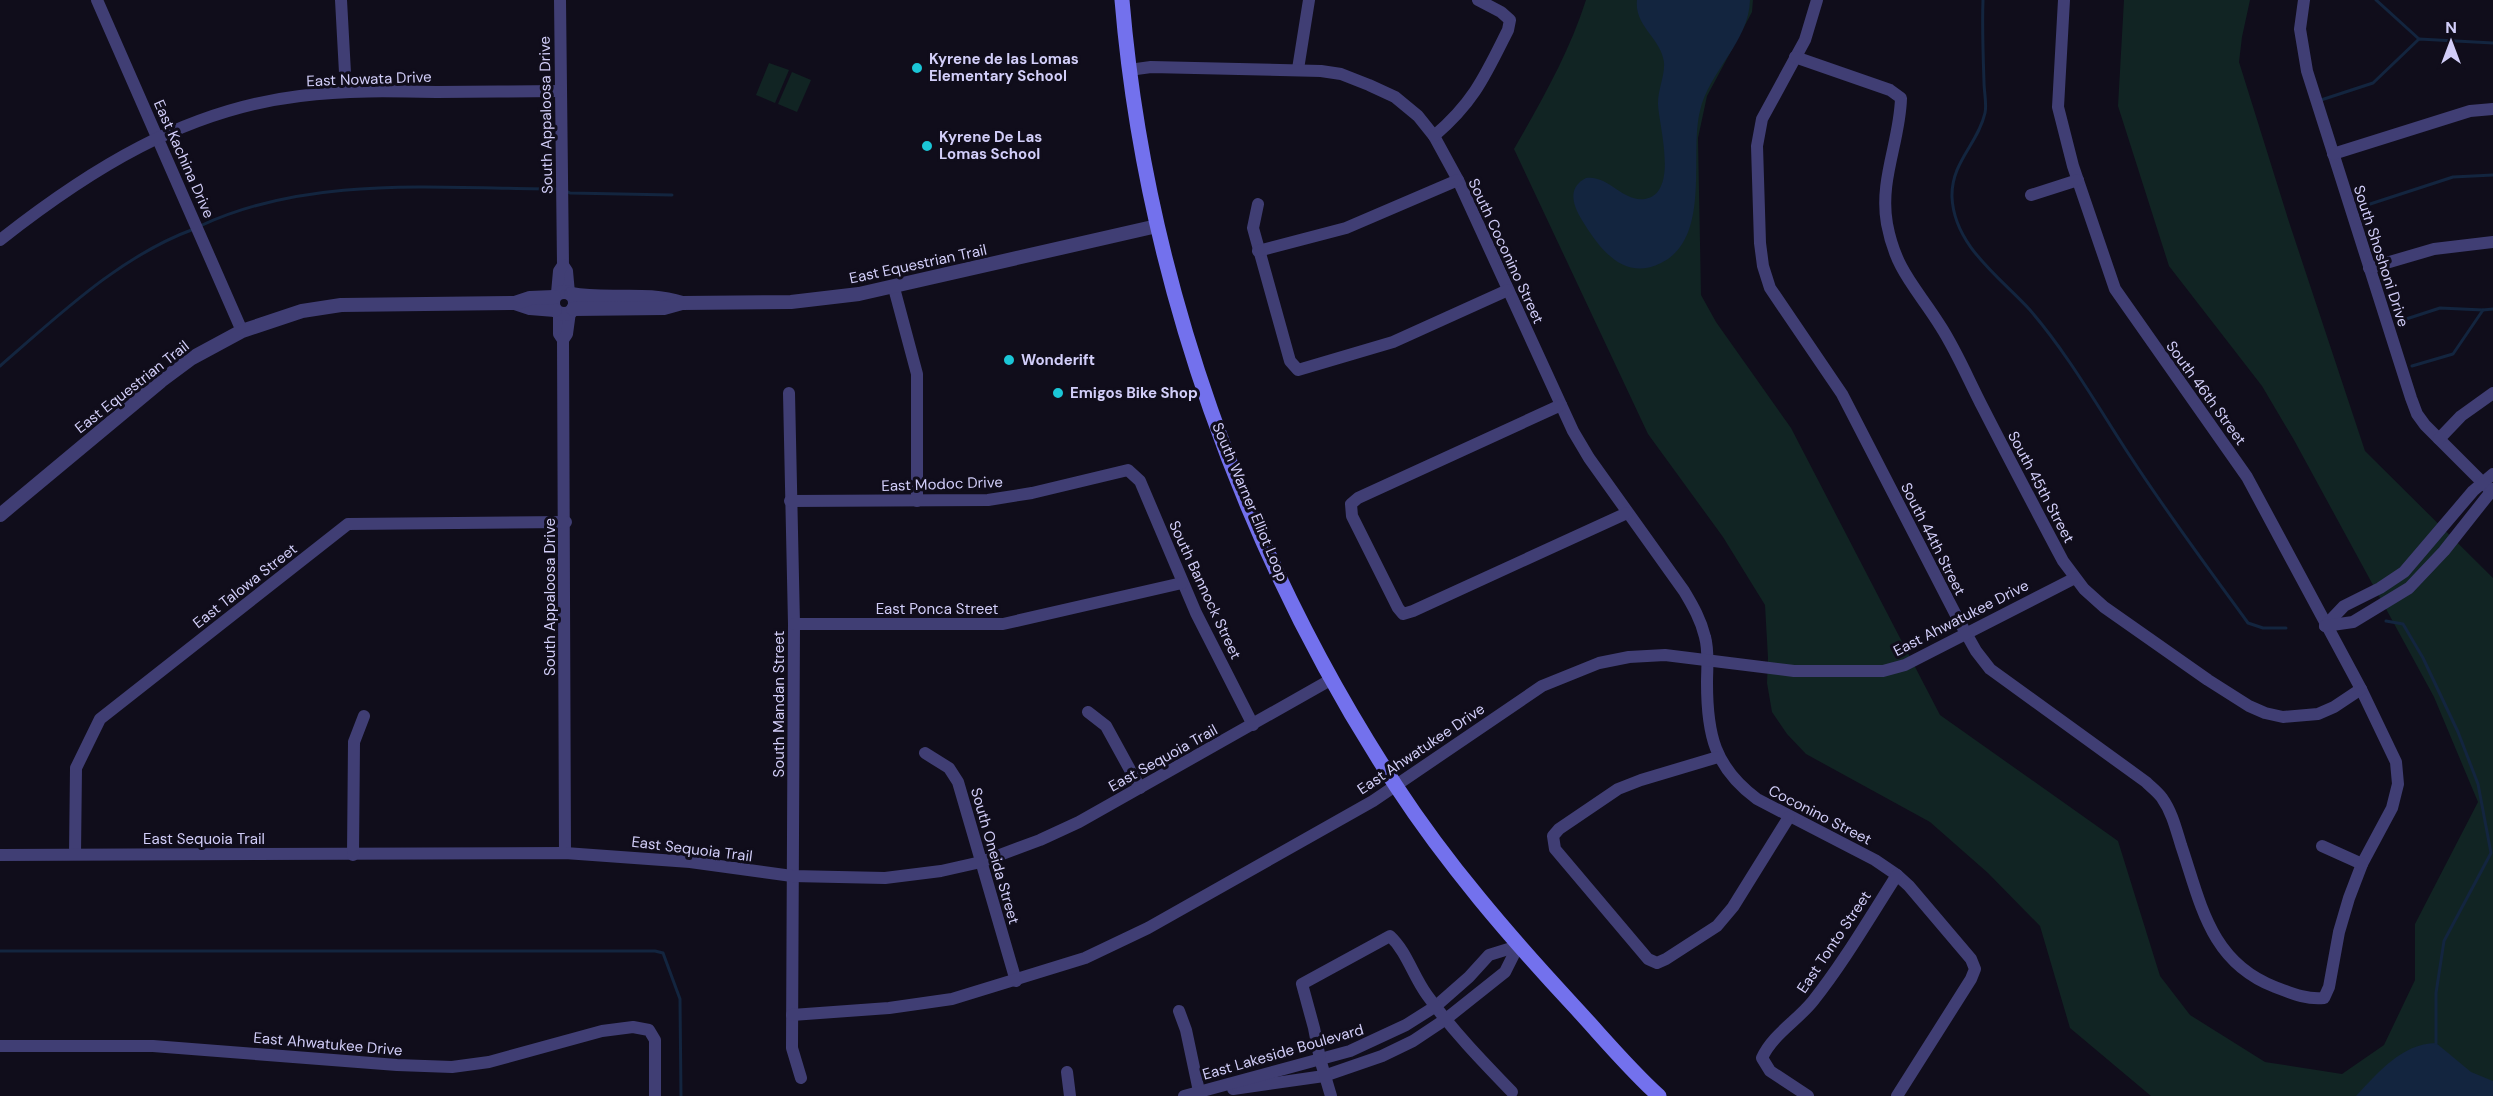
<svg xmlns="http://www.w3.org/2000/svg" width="2493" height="1096" font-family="'DM Sans',sans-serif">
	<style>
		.green { fill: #112423 }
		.water { fill: #13253f }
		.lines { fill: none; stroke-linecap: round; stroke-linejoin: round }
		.stream { stroke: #13253f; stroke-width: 3 }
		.minor { stroke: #403e74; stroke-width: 12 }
		.tertiary { stroke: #403e74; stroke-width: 14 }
		.secondary { stroke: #7371ed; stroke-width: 15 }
		.poi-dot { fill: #1bc6d7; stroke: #100d1b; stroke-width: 2 }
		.labels { text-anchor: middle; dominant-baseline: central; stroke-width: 6; stroke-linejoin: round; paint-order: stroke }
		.poi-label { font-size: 15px; font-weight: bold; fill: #d2cef9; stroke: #100d1b; text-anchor: start }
		.street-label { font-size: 15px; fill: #d2cef9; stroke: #100d1b }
	</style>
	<rect width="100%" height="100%" fill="#100d1b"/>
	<g class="green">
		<path d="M1586,0H1753L1752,12L1707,96L1698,138L1701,295L1716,322L1791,428L1940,715L2118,841L2160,976L2190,1015L2265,1062L2342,1074L2384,1045L2415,980V924L2478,802L2434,697L2294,440L2262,386L2169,266L2118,106L2124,0H2250L2242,37L2239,62L2289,222L2365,451L2493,578V1096H2151L2070,1028L2040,926L1988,873L1930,822L1806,754L1787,734L1772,712L1767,683L1768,658L1765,605L1723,537L1648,434L1514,149C1542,100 1569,53 1586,0Z"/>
		<path d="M769,63L789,70L775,103L756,95Z"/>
		<path d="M792,72L811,80L797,112L778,104Z"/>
	</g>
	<g class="water">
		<path d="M1637,0H1750C1749,42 1709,71 1700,111C1689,154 1712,238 1661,263C1626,281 1602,252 1585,225C1579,215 1571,203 1574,191C1576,185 1580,181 1586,178C1609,175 1622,202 1645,199C1680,193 1658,123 1658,103C1658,89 1665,76 1664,62C1661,38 1634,26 1637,0Z"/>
		<path d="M2436,1043L2471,1072L2493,1081V1096H2356C2379,1072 2401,1044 2436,1043Z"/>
	</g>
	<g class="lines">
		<g class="stream">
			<path d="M1983,0C1982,27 1983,54 1984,82C1984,92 1987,104 1985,113C1978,144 1951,162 1952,197C1954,246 2000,277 2030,310C2068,354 2098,407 2130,456C2167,513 2208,568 2248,623L2263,628H2286"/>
			<path d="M2376,0L2419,39"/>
			<path d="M2321,100L2373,83L2419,39L2493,43"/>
			<path d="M566,191L570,193L672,195"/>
			<path d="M2364,206L2453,177L2493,175"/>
			<path d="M200,226C311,174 440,189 560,189"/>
			<path d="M2397,322L2440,308L2483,310"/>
			<path d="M0,366C59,315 120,256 194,229"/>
			<path d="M2412,366L2453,354L2483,310L2493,309"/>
			<path d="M2386,621L2403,624L2423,658L2458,732L2478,784L2491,853L2444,941L2436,993V1043"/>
			<path d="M0,951H655L663,953L680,999L681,1096"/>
		</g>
		<g class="minor">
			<path d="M97,0L242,331"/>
			<path d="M341,0L346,91"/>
			<path d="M560,0L563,265L567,271L569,293"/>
			<path d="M1817,0L1805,40L1762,119L1757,146L1760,243L1763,266L1770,288L1842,394L1958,619L1976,651L1990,669L2146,782C2151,787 2158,792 2162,798C2172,812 2176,829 2181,845C2201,904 2210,962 2275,987C2291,993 2307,1000 2324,998L2329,987L2339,932L2349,898L2362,864L2392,808L2398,784L2396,762L2361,689L2247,477L2115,289L2073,166L2058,107L2064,0"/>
			<path d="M2304,0L2300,29L2307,71L2411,398L2417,414L2425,425L2493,493"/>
			<path d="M1795,57L1890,90L1901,98C1900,141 1879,180 1887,224C1896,272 1917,288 1941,327C1957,352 1969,381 1983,408C2009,459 2036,510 2063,561L2084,589L2104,607L2208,680L2249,706L2265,713L2283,717L2318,714L2334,707L2361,689"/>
			<path d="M1298,69L1309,0"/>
			<path d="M1129,70L1151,67L1321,71L1341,74L1369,85L1395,97L1418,116L1434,136L1458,180L1573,431L1589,458L1684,591C1693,606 1701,620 1705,637C1709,651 1707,668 1707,683C1707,734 1714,767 1757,799L1875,860L1897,875L1909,886L1971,959L1975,969L1971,979L1897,1096"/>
			<path d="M1434,136C1474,102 1485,76 1508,30L1510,20L1501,12L1478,0"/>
			<path d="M2333,154L2470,111L2493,109"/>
			<path d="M2031,195L2078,180"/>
			<path d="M1258,204L1253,228L1290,361L1298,370L1393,342L1508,290"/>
			<path d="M0,240C89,170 184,110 300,96C346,90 391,91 437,92C478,92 519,91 560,91"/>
			<path d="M1258,251L1346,228L1458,180"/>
			<path d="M2369,268L2434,249L2493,242"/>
			<path d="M894,288L917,374V501"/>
			<path d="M557,293L559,271L563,265"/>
			<path d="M559,313V334L563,340"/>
			<path d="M789,393L794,624L792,1048L801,1078"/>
			<path d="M1561,405L1358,498L1351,504L1352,516L1398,608L1403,614L1413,611L1627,513"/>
			<path d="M2439,439L2461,416L2493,393"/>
			<path d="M790,501L988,500L1032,493L1128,470L1140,481L1196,613L1253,725"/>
			<path d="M794,624H1003L1182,583"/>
			<path d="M2325,626L2344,606L2380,588L2404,572L2473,491L2493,474"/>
			<path d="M2325,626L2353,622L2409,588L2444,551L2493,489"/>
			<path d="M1088,712L1106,726L1140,788"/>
			<path d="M925,753L949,768L958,782L1016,981"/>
			<path d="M1718,757L1641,780L1618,789L1559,829L1553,836L1555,849L1648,959L1657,963L1666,959L1717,926L1733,907L1789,817"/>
			<path d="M2322,846L2362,864"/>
			<path d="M565,853L563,340L567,334L570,312"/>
			<path d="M75,854L76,768L100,719L348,524L566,522"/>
			<path d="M0,855L565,853L690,862L792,876L885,878L941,871L981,862L1040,840L1079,822L1332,679"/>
			<path d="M353,855L354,742L364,716"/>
			<path d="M1179,1011L1186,1030L1200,1096"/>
			<path d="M792,1015L889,1008L952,999L1085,958L1148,928L1373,801L1542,686L1599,663L1629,657L1665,655L1794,671H1883L1905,665L2075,578"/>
			<path d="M0,1046H153L397,1065L452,1067L489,1062L602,1031L633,1027L649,1030L655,1040V1096"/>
			<path d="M1067,1072L1070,1096"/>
			<path d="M1233,1089L1324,1076L1382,1056L1413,1041L1446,1019L1505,972L1518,946"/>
			<path d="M1184,1096L1350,1051L1406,1025L1436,1006L1469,977L1489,955L1518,946"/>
			<path d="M1331,1096L1320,1059L1314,1028L1302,984L1390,936C1407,952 1413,976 1427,995C1452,1030 1482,1061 1512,1092"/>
			<path d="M1808,1096L1770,1071L1762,1058C1772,1035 1797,1021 1813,1001C1844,962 1870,917 1897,875"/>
		</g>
		<g class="tertiary">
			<circle cx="564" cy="303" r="11"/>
			<path d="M571,294C609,301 646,291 682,303"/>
			<path d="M515,303L530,308L555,310"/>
			<path d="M573,309L664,308L682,303L791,302L859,294L1157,226"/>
			<path d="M0,515L161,381L192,358L242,331L302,311L341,305L515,303L530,298L554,297"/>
		</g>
		<path class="secondary" d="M1122,0C1145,276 1244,554 1396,786C1447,864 1509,936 1573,1005C1601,1035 1628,1068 1659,1096"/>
	</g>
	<g class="poi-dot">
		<circle cx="917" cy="68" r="6"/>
		<circle cx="927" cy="146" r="6"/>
		<circle cx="1009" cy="360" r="6"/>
		<circle cx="1058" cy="393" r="6"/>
	</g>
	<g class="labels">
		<g class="poi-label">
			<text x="929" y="59">Kyrene de las Lomas<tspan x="929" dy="17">Elementary School</tspan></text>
			<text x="939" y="137">Kyrene De Las<tspan x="939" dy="17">Lomas School</tspan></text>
			<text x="1021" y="360">Wonderift</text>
			<text x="1070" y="393">Emigos Bike Shop</text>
		</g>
		<g class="street-label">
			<text transform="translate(369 79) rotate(-2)">East Nowata Drive</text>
			<text transform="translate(546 115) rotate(-91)">South Appaloosa Drive</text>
			<text transform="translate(184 159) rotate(66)">East Kachina Drive</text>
			<text transform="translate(1506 251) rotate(65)">South Coconino Street</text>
			<text transform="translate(2381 256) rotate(72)">South Shoshoni Drive</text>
			<text transform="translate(918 264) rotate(-12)">East Equestrian Trail</text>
			<text transform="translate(132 387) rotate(-38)">East Equestrian Trail</text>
			<text transform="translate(2206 393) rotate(54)">South 46th Street</text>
			<text transform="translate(942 484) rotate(-2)">East Modoc Drive</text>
			<text transform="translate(2041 487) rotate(62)">South 45th Street</text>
			<text transform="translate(1250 502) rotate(67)">South Warner Elliot Loop</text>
			<text transform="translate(1933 539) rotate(63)">South 44th Street</text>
			<text transform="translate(245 586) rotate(-38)">East Talowa Street</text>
			<text transform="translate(1205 590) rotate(65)">South Bannock Street</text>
			<text transform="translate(550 597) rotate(-90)">South Appaloosa Drive</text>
			<text x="937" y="609">East Ponca Street</text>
			<text transform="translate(1961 618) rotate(-27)">East Ahwatukee Drive</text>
			<text transform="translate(779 704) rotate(-90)">South Mandan Street</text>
			<text transform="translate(1421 749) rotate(-34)">East Ahwatukee Drive</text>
			<text transform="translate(1163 758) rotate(-29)">East Sequoia Trail</text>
			<text transform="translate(1820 815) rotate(27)">Coconino Street</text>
			<text x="204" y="839">East Sequoia Trail</text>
			<text transform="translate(692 849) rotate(7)">East Sequoia Trail</text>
			<text transform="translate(995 856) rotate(74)">South Oneida Street</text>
			<text transform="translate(1834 942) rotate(-56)">East Tonto Street</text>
			<text transform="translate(328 1044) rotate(5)">East Ahwatukee Drive</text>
			<text transform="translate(1283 1052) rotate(-16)">East Lakeside Boulevard</text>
		</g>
	</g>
	<g transform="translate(2451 42)" stroke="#100d1b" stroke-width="4.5" paint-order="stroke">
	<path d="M0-4.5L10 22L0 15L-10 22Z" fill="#d2cef9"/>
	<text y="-9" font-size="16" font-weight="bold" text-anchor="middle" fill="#d2cef9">N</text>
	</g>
</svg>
